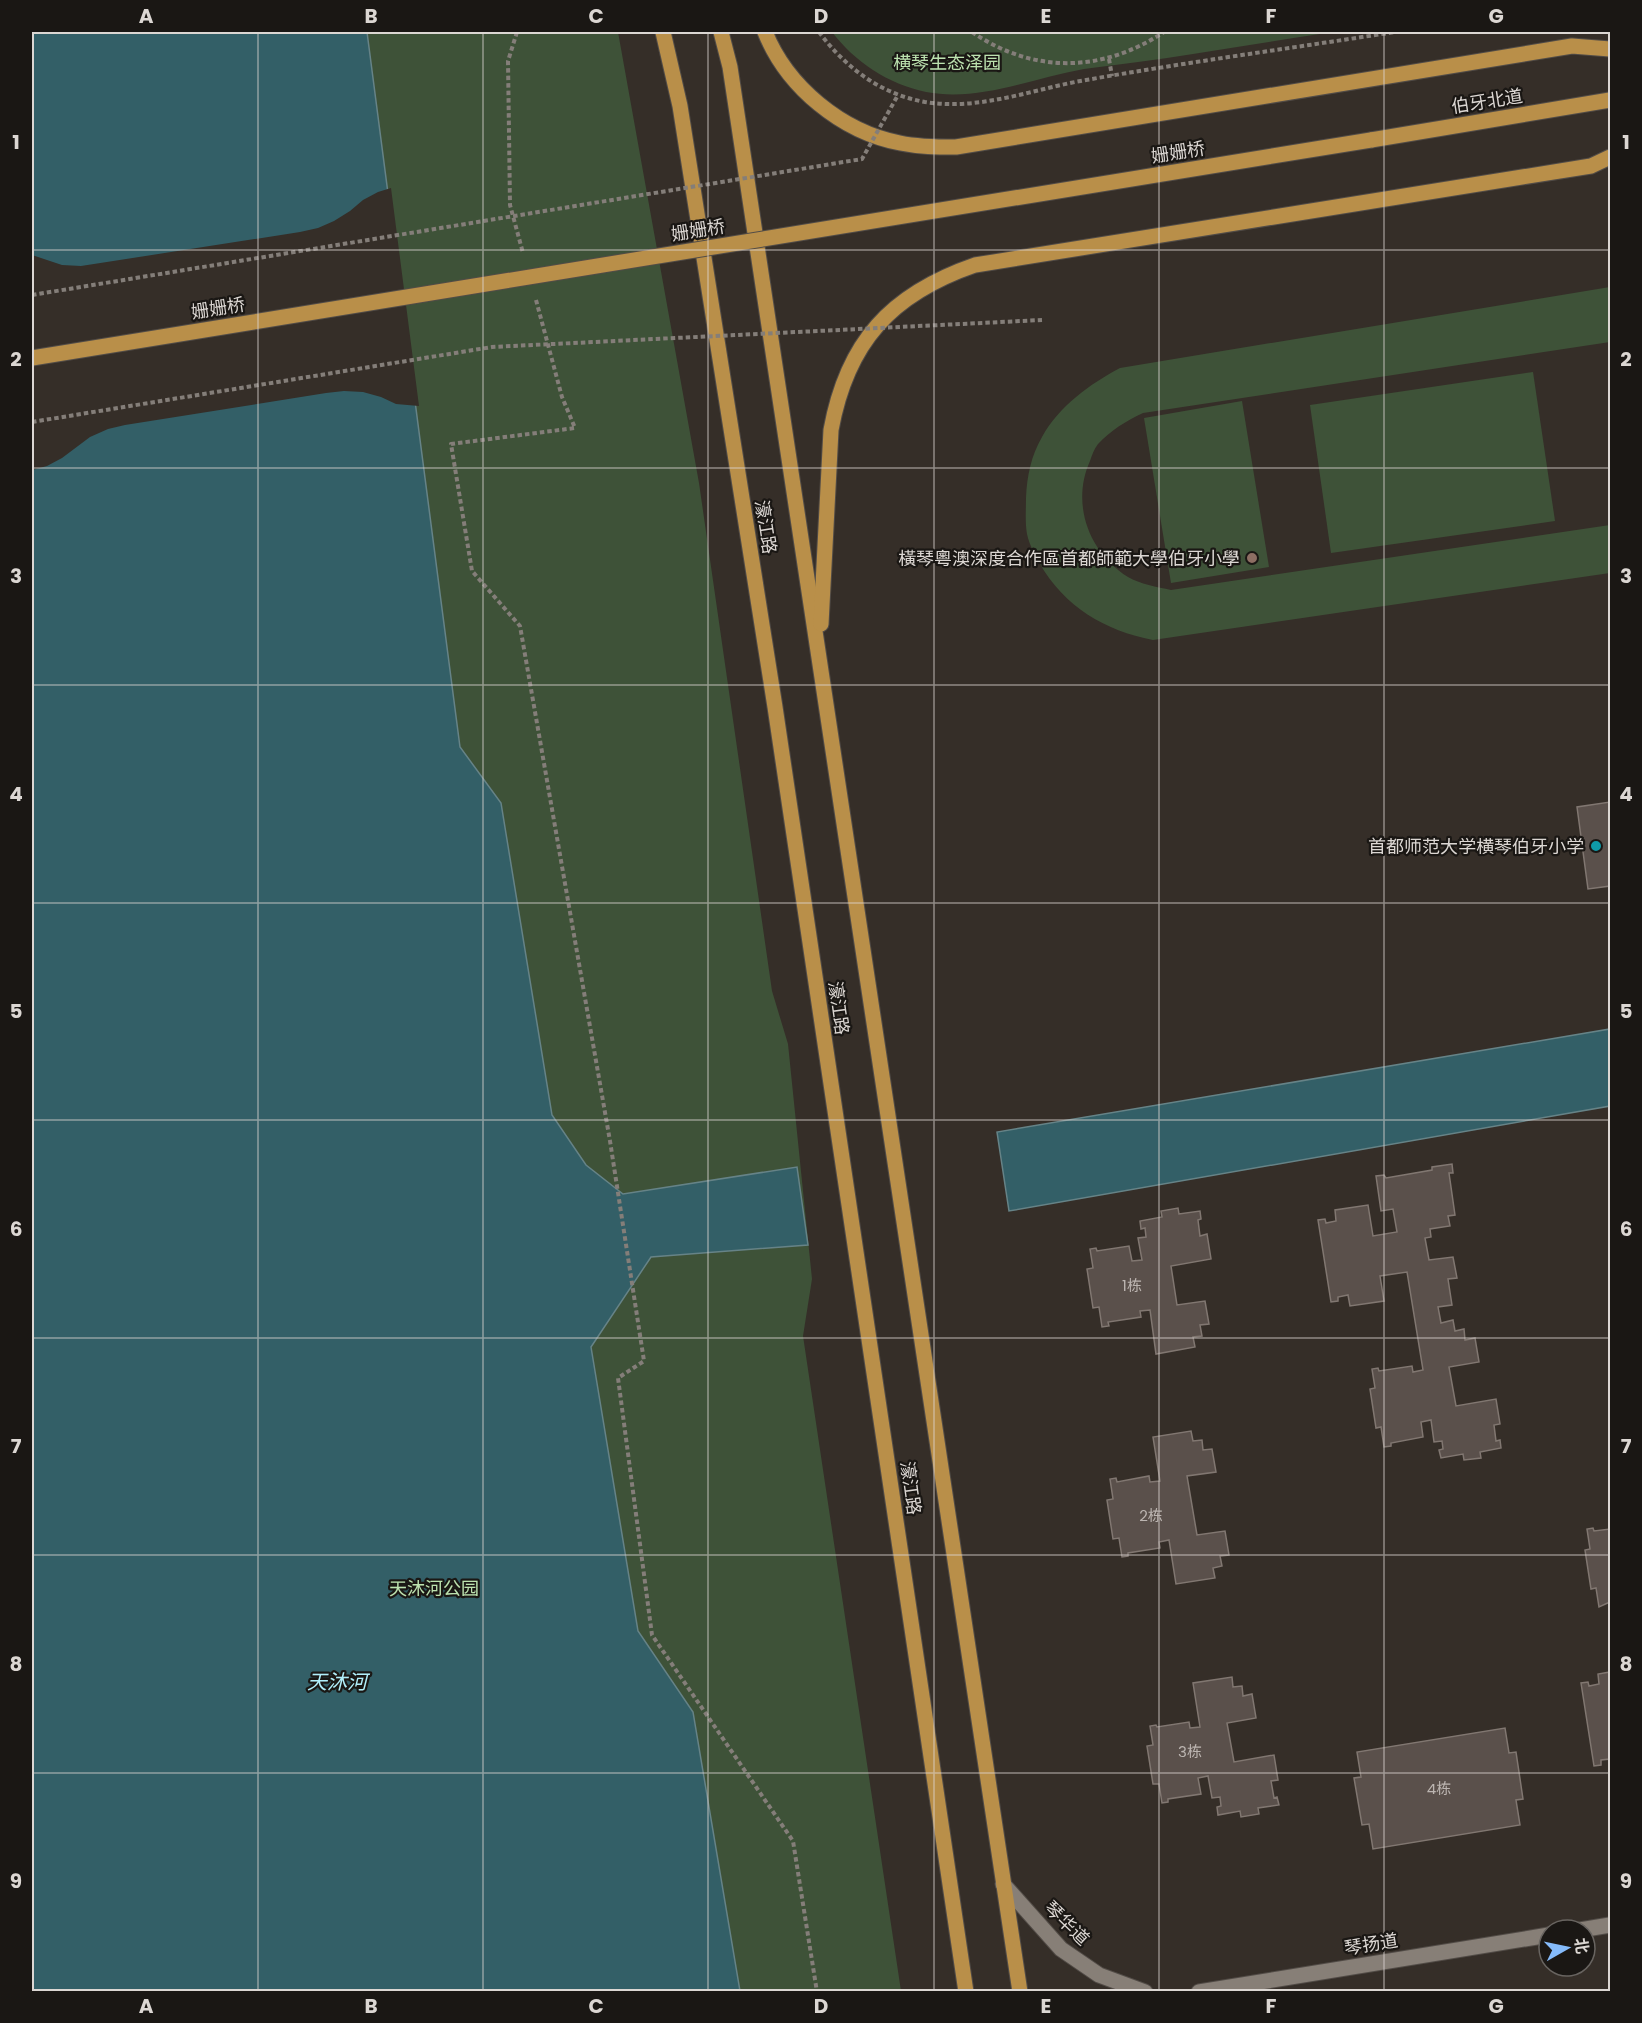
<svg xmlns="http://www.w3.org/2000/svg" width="1642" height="2023" font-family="Poppins,'Noto Sans SC',sans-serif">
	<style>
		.green { fill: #3e5238 }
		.water { fill: #335f67; stroke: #668387; stroke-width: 1.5 }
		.pier { fill: #352e28 }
		.building { fill: #5a504b; stroke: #817771; stroke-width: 1.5 }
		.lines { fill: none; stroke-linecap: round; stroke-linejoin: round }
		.minor-casing { stroke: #524c47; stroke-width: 17 }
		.major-casing { stroke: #524c47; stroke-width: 17 }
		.path { stroke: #847e79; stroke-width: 4; stroke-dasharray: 4.5 3; stroke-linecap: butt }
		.minor { stroke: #877f77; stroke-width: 15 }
		.major { stroke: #b98f49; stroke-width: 15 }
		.major-bridge-casing { stroke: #524c47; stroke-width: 17; stroke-linecap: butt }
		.path-bridge { stroke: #847e79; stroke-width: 4; stroke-dasharray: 4.5 3; stroke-linecap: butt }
		.major-bridge { stroke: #b98f49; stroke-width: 15 }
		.grid { fill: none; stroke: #dcd7d3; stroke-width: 1.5; stroke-opacity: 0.55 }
		.education-dot { fill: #8d6e63; stroke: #1a1714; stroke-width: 2 }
		.culture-dot { fill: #0f9aa8; stroke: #1a1714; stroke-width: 2 }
		.labels { text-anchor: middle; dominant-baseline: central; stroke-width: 4.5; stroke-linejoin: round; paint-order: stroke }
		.number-label { font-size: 15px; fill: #bcb5b1 }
		.park-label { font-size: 18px; fill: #bce2af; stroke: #1a1714 }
		.street-label { font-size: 18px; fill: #dcd7d3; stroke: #1a1714 }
		.poi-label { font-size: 18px; fill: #dcd7d3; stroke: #1a1714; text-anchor: end }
		.water-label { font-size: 20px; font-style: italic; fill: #b1effa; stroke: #1a1714 }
		.neatline { fill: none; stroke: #dcd7d3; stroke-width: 2 }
		.grid-label { font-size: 20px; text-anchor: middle; font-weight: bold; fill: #dcd7d3 }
	</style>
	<rect width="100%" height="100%" fill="#352e28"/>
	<g class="green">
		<path d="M32,32H618L699,483L772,991L788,1044L812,1279L803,1336L901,1991L32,1992Z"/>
		<path d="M832,32H1333C1286,39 1239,47 1193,54C1156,60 1120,64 1084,69C1032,78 980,102 926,92C888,84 855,62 832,32Z"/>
		<path d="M1610,287V342L1143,413C1126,421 1111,430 1098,444C1094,449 1092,455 1090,461C1071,503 1088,552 1128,577C1140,584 1157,587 1171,590L1610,525V573L1153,640C1105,631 1064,606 1040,564C1035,555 1029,544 1027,534C1025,523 1026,509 1026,498C1027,476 1031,456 1042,437C1059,406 1090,384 1120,368Z"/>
		<path d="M1533,372L1555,521L1331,553L1310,405Z"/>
		<path d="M1242,401L1269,567L1171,583L1144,418Z"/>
	</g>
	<g class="water">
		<path d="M32,32H367L460,747L501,803L552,1115L586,1165L623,1194L797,1167L808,1245L651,1257L591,1347L638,1631L693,1712L740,1991L32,1992Z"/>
		<path d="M1610,1029V1106L1009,1211L997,1132Z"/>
	</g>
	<path class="pier" d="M391,188L419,406L396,404L381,397L363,392L344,391L326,393L125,425L108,429L90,437L62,458L47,466L32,470V255L62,265L81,266L300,232L318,228L334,221L350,211L363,200L378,192Z"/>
	<g class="building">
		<path d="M1610,802V886L1588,889L1577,807Z"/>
		<path d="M1452,1164L1453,1173H1449L1455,1215L1448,1216L1450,1226L1430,1229L1431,1237L1425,1238L1429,1260L1453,1257L1457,1278L1448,1279L1452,1305L1438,1307L1441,1323L1453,1320L1455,1331L1464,1329L1465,1340L1475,1338L1479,1362L1449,1367L1456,1406L1496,1399L1500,1424L1494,1425L1496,1441L1500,1440L1501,1448L1480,1452L1481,1458L1464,1460L1463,1454L1441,1458L1439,1450L1443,1449L1442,1441L1434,1442L1431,1420L1421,1422L1423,1437L1391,1443V1446L1384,1447L1381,1427L1376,1428L1370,1389L1375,1388L1372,1369L1378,1368L1379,1371L1412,1366L1413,1372L1423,1370L1407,1272L1380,1276L1384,1301L1350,1306L1348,1295L1338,1297V1301L1331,1302L1318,1220L1325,1219L1326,1223L1336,1221L1335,1210L1368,1205L1373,1236L1397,1232L1393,1209L1381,1211L1376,1176L1384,1175L1386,1178L1432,1170V1167Z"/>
		<path d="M1178,1208L1179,1214L1200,1211L1201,1219L1198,1220L1200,1236L1207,1234L1211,1259L1171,1266L1177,1305L1205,1301L1209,1324L1200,1325L1202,1336L1193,1337L1195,1347L1156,1354L1150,1310L1140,1311L1141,1317L1108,1322L1109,1326L1102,1327L1099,1307L1093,1308L1087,1269L1093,1268L1090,1249L1096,1248L1097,1251L1129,1246L1132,1261L1142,1260L1138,1238L1146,1237L1145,1228L1141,1229L1140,1221L1162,1217L1161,1211Z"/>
		<path d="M1191,1431L1193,1441L1202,1440L1203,1450L1212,1449L1216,1472L1187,1476L1197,1535L1225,1531L1229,1555L1220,1556L1222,1566L1213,1568L1215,1578L1176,1584L1169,1540L1159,1542L1160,1548L1128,1553V1556L1122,1557L1119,1538L1113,1539L1107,1500L1113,1499L1110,1479L1116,1478L1117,1482L1149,1476L1150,1482L1160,1481L1153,1437Z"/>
		<path d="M1593,1528L1594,1531L1610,1529V1602L1599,1607L1596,1588L1591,1589L1585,1550L1590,1549L1587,1529Z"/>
		<path d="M1610,1672V1759L1601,1760V1765L1594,1766L1581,1683L1588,1682L1589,1686L1599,1684L1598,1674Z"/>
		<path d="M1232,1677L1233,1687L1242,1686L1243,1696L1252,1694L1256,1718L1227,1723L1234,1762L1274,1755L1278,1780L1271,1781L1274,1798L1277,1797L1279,1805L1258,1808L1259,1814L1241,1817L1240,1811L1218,1815L1217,1807L1221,1806L1220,1797L1212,1798L1208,1776L1198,1778L1201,1794L1168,1799V1802L1162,1803L1159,1784H1153L1147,1746L1153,1745L1150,1726L1156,1725L1157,1727L1189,1722L1190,1728L1200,1727L1193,1683Z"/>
		<path d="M1505,1728L1509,1753L1516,1752L1523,1799L1516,1800L1520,1825L1373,1849L1369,1824L1362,1825L1354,1778L1361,1777L1357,1752Z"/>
	</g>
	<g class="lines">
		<defs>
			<g id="minor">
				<path d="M1003,1884L1061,1949L1099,1975L1145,1992"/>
				<path d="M1580,1930L1610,1925"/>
				<path d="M1199,1992L1549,1935"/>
			</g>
			<g id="major">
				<path d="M663,32L680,106L775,707L966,1992"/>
				<path d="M721,32L730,67L1020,1992"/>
				<path d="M765,32C787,87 842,132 900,143C919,147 937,147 956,147L1572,46L1610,49"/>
				<path d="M1371,140L1610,100"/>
				<path d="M821,624L831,430C847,342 891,294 975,265L1591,166L1610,157"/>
			</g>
		</defs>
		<use href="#minor" class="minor-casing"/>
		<use href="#major" class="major-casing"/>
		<g class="path">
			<path d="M517,32L508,61L510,205L523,253"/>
			<path d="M819,32C845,67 880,94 925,102C980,111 1033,89 1086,80C1189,62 1292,48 1395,32"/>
			<path d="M972,32C1033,74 1102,73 1164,32"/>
			<path d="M1109,59L1112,76"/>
			<path d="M536,300L562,397L575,428L451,444L472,571L520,626L610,1141L644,1361L618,1378L652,1635L793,1841L817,1992"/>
		</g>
		<use href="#minor" class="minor"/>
		<use href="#major" class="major"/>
		<defs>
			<path id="major-bridge" d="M32,358L1371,140"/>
		</defs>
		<use href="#major-bridge" class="major-bridge-casing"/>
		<g class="path-bridge">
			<path d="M32,295L862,159L898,95"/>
			<path d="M32,422L492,347L1042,320"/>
		</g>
		<use href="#major-bridge" class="major-bridge"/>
	</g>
	<path class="grid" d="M258,32V1992M483,32V1992M708,32V1992M934,32V1992M1159,32V1992M1384,32V1992M32,250H1610M32,468H1610M32,685H1610M32,903H1610M32,1120H1610M32,1338H1610M32,1555H1610M32,1773H1610"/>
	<circle class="education-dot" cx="1252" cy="558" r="6"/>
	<circle class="culture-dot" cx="1596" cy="846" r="6"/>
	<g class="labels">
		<g class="number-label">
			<text x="1132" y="1285">1栋</text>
			<text x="1151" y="1515">2栋</text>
			<text x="1190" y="1751">3栋</text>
			<text x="1439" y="1788">4栋</text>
		</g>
		<g class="park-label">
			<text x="947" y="62">横琴生态泽园</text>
			<text x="434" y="1588">天沐河公园</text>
		</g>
		<g class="street-label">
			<text transform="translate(1487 101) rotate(-9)">伯牙北道</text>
			<text transform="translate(1178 152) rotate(-9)">姗姗桥</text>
			<text transform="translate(698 230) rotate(-9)">姗姗桥</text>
			<text transform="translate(218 308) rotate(-9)">姗姗桥</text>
			<text transform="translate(766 527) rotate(81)">濠江路</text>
			<text transform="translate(839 1008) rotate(82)">濠江路</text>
			<text transform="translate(911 1488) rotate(82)">濠江路</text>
			<text transform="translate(1067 1923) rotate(44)">琴华道</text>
			<text transform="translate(1371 1944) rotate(-9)">琴扬道</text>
		</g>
		<g class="poi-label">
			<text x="1240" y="558">橫琴粵澳深度合作區首都師範大學伯牙小學</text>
			<text x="1584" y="846">首都师范大学横琴伯牙小学</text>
		</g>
		<g class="water-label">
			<text x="337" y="1682">天沐河</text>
		</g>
	</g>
	<rect width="1642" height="2023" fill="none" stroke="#1a1714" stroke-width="66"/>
	<g transform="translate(1567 1948) rotate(81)"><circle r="28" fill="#1a1714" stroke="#686460" stroke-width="1.5"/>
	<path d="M0-4.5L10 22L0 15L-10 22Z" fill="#85bbfb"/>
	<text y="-9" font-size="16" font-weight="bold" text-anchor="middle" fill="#dcd7d3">北</text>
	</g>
	<rect x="33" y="33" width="1576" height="1957" class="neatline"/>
	<g class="grid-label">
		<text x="146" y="23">A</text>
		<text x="371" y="23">B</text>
		<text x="596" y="23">C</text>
		<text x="821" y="23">D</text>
		<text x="1046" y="23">E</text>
		<text x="1271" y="23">F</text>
		<text x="1496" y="23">G</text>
		<text x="16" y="149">1</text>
		<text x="1626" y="149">1</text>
		<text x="16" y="366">2</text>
		<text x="1626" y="366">2</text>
		<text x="16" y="583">3</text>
		<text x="1626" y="583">3</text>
		<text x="16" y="801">4</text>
		<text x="1626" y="801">4</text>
		<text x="16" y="1018">5</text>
		<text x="1626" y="1018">5</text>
		<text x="16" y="1236">6</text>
		<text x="1626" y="1236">6</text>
		<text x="16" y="1453">7</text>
		<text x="1626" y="1453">7</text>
		<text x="16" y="1671">8</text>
		<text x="1626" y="1671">8</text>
		<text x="16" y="1888">9</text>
		<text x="1626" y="1888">9</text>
		<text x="146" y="2013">A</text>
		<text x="371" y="2013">B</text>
		<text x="596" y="2013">C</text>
		<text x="821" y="2013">D</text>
		<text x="1046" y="2013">E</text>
		<text x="1271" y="2013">F</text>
		<text x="1496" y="2013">G</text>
	</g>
</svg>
